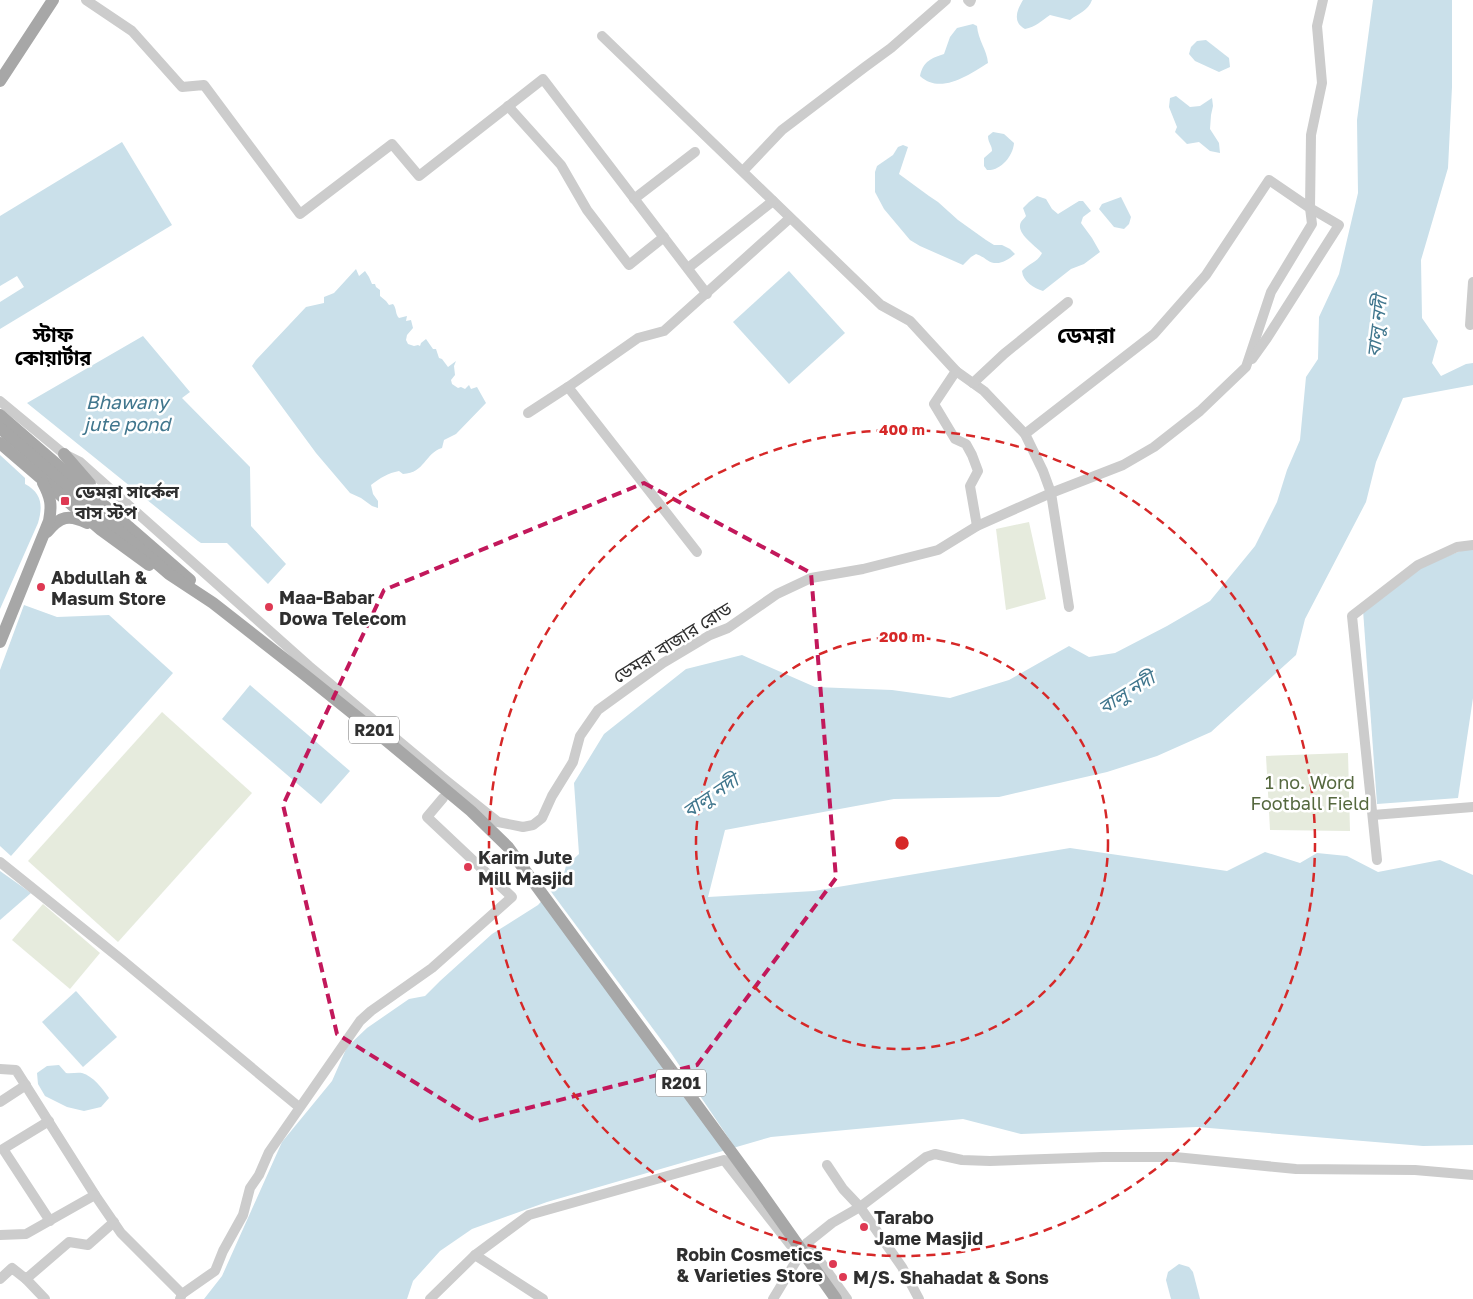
<svg xmlns="http://www.w3.org/2000/svg" width="1473" height="1299" font-family="'Golos Text','Noto Sans Bengali',sans-serif">
	<style>
		.green { fill: #e6ebdd }
		.water { fill: #cae0ea }
		.pier { fill: #fff }
		.lines { fill: none; stroke-linecap: round; stroke-linejoin: round }
		.minor { stroke: #ccc; stroke-width: 10 }
		.major { stroke: #a7a7a7; stroke-width: 12 }
		.major-bridge { stroke: #a7a7a7; stroke-width: 12 }
		.marked { fill: none; stroke: #c2185b; stroke-width: 4; stroke-dasharray: 10 6; stroke-linejoin: round }
		.ring { fill: none; stroke: #d62828; stroke-width: 2.5; stroke-dasharray: 9 6 }
		.poi-dot { fill: #de3953; stroke: #fff; stroke-width: 2 }
		.labels { text-anchor: middle; dominant-baseline: central; stroke-width: 5; stroke-linejoin: round; paint-order: stroke }
		.shield { fill: #fff; stroke: #6d6d6d; stroke-width: 1 }
		.shield-label { font-size: 16px; font-weight: bold; fill: #2f2f2f }
		.poi-label { font-size: 18px; font-weight: bold; fill: #2f2f2f; stroke: #fff; text-anchor: start }
		.street-label { font-size: 18px; fill: #2f2f2f; stroke: #fff }
		.park-label { font-size: 18px; fill: #55683e; stroke: #fff }
		.water-label { font-size: 19px; font-style: italic; fill: #40768d; stroke: #fff }
		.quarter-label { font-size: 20px; font-weight: bold; fill: #000; stroke: #fff }
		.district-label { font-size: 22px; font-weight: bold; fill: #000; stroke: #fff }
		.centre { fill: #d62828; stroke: #fff; stroke-width: 2.5 }
		.ring-label { font-size: 15px; text-anchor: middle; font-weight: bold; fill: #d62828; stroke: #fff; stroke-width: 5; stroke-linejoin: round; paint-order: stroke }
	</style>
	<rect width="100%" height="100%" fill="#fff"/>
	<g class="green">
		<path d="M1029,522L1046,599L1006,610L996,529Z"/>
		<path d="M162,712L252,793L118,942L28,861Z"/>
		<path d="M1348,753L1350,831L1270,830L1266,756Z"/>
		<path d="M43,904L100,953L70,989L12,940Z"/>
	</g>
	<g class="water">
		<path d="M1023,0H1092C1088,11 1079,13 1070,20L1050,15C1041,21 1036,27 1025,29C1012,22 1017,10 1023,0Z"/>
		<path d="M1373,0H1452V87L1448,168L1421,260L1422,318L1438,341L1432,363L1441,376L1466,364L1473,363V385L1403,398L1376,462L1366,502L1305,619L1296,655L1211,732L1157,756L1107,772L999,797L894,799L725,830L708,897L814,891L1070,848L1227,871L1265,852L1300,863L1317,853L1347,856L1378,872L1440,860L1473,875V1145L1423,1146L1197,1127L1021,1134L963,1119L771,1137L547,1202L472,1229L440,1251L413,1281L407,1299H204L222,1276L282,1142L332,1081L347,1047L367,1028L409,999L425,996L440,981L492,934L538,905L563,877L566,866L579,854L574,783L604,734L686,669L742,655L815,687L892,690L950,698L1009,680L1069,646L1089,657L1115,653L1167,626L1210,601L1255,546L1277,502L1287,470L1300,440L1306,377L1318,359L1319,317L1339,274L1358,193L1357,120Z"/>
		<path d="M973,24L977,26C978,40 987,50 988,63C969,75 940,95 920,76C923,61 932,58 944,54L950,37L957,28Z"/>
		<path d="M1206,40L1229,58L1230,67L1219,72L1195,61L1189,54L1191,47L1197,41Z"/>
		<path d="M1176,96L1190,107L1200,106L1212,98L1213,106L1211,115L1210,129L1219,143L1220,153L1210,151L1199,142L1187,144L1175,132L1177,127L1169,107L1170,98Z"/>
		<path d="M993,132L1004,134L1014,143C1013,156 1001,171 987,170L984,166V158L992,151C992,145 988,143 988,136Z"/>
		<path d="M122,142L172,225L0,329V302L24,287L17,276L0,286V216Z"/>
		<path d="M903,145L908,147L899,174L929,196L938,202L958,220L986,240L994,245H1002L1010,249L1015,254C1007,261 997,267 987,260C983,257 981,256 976,254L971,257L963,265L920,246L910,240L884,209L875,192V172L877,166L893,155L898,147Z"/>
		<path d="M1037,196L1046,199L1052,209L1058,214L1079,201H1083L1091,211L1083,217L1081,223L1092,238L1100,252L1084,264L1071,269L1043,291C1034,288 1023,282 1022,271C1028,264 1038,262 1042,253C1036,246 1015,233 1021,222C1022,220 1025,218 1026,216L1023,208L1029,202Z"/>
		<path d="M1121,197L1131,217L1129,224L1124,229L1114,227L1099,209L1102,204Z"/>
		<path d="M356,269L359,276L365,271L369,277L372,284H375L376,287L380,290V296L386,301L389,305L393,304C397,309 395,314 399,318L407,316L406,321L411,320L413,328L407,335L406,340L408,344L414,346L418,345L420,346L421,343L426,339L433,349H436L439,358L442,359L448,367L456,361L454,366L455,375L451,380L452,384L458,388L461,387L465,389L469,385L471,389L477,387L486,403L456,434L444,440L442,448C425,453 425,473 403,474L399,471C388,473 380,478 371,485L373,494L378,501V508L372,506L361,498L350,493L316,453L252,366L256,360L306,307L324,303V297L334,293Z"/>
		<path d="M789,271L845,333L789,384L733,322Z"/>
		<path d="M143,336L190,392L182,398L250,467L251,526L286,564L268,584L227,543H201L198,541L27,403Z"/>
		<path d="M0,455L25,478V484C42,493 43,506 38,523L0,609Z"/>
		<path d="M1473,546V698L1458,798L1377,804L1363,610L1415,569Z"/>
		<path d="M24,605L57,617L109,615L173,673L11,856L0,846V670Z"/>
		<path d="M250,685L350,771L321,804L222,719Z"/>
		<path d="M0,871L31,893L0,920Z"/>
		<path d="M76,991L117,1037L83,1067L42,1022Z"/>
		<path d="M59,1065L66,1073C71,1074 77,1072 82,1073C93,1076 103,1089 109,1098L101,1107L84,1111L67,1107L45,1096L38,1084L37,1073L47,1066Z"/>
		<path d="M1179,1264L1189,1267L1193,1272L1200,1299H1171L1166,1280L1168,1272Z"/>
	</g>
	<path class="pier" d="M549,889L671,1053L736,1149L541,897Z"/>
	<g class="lines">
		<g class="minor">
			<path d="M86,0L132,31L182,87L204,85L300,214L392,144L419,176L543,79L707,294"/>
			<path d="M968,0L970,2L971,0"/>
			<path d="M602,36L881,305L910,321L956,371L934,404L955,439L966,444L972,455L978,471L970,486L977,526"/>
			<path d="M508,106L561,165L587,210L629,265L664,237"/>
			<path d="M743,171L782,130L865,67L891,48L946,0"/>
			<path d="M634,199L695,152"/>
			<path d="M688,268L773,201"/>
			<path d="M1473,282L1470,325L1473,324"/>
			<path d="M956,371L984,391L1025,434L1043,471L1051,493L1069,607"/>
			<path d="M973,383L1004,354L1068,302"/>
			<path d="M0,401L64,454L80,462L309,666L443,778L498,822L523,827L533,825L542,818L552,796L573,762L580,736L598,710L663,663L710,635L728,628L777,594L811,578L863,569L938,550L977,526L1051,493L1123,465L1154,447L1200,411L1246,367L1271,292L1312,224L1310,208L1311,135L1322,83L1317,26L1323,0"/>
			<path d="M528,413L568,387"/>
			<path d="M1025,434L1154,334L1206,275L1269,180L1310,208L1339,225L1267,338L1252,359"/>
			<path d="M697,552L568,387L638,338L664,331L790,218"/>
			<path d="M1373,815L1473,807"/>
			<path d="M1377,860L1352,616L1418,565L1457,547L1473,545"/>
			<path d="M0,862L122,960L299,1107"/>
			<path d="M0,1069L16,1070L95,1195L121,1233L182,1294"/>
			<path d="M0,1102L26,1085"/>
			<path d="M49,1121L3,1149L50,1221"/>
			<path d="M827,1165L843,1189L860,1207L902,1267L919,1299"/>
			<path d="M0,1235L26,1234L95,1195"/>
			<path d="M807,1243L847,1299"/>
			<path d="M475,1255L543,1299"/>
			<path d="M0,1279L12,1268L26,1279L69,1242L88,1245L114,1222"/>
			<path d="M26,1279L45,1299"/>
			<path d="M180,1299L182,1294L215,1271L223,1251L243,1215L250,1188L259,1175L269,1152L360,1021L371,1011L432,968L512,897L427,817L443,798"/>
			<path d="M430,1299L475,1255L529,1215L724,1160L796,1252"/>
			<path d="M773,1299L807,1243L832,1223L860,1207L926,1157L935,1154L962,1160L990,1161L1103,1157H1175L1296,1169L1415,1170L1473,1175"/>
		</g>
		<g class="major">
			<path d="M0,81L53,0"/>
			<path d="M0,415L190,580"/>
			<path d="M0,428L169,574L213,603L305,675L381,736L471,811L508,847L524,869"/>
			<path d="M0,443L101,530L149,565"/>
			<path d="M64,454L90,484"/>
			<path d="M47,532C60,516 69,514 87,523"/>
			<path d="M0,642L49,521C52,505 51,498 43,483"/>
		</g>
		<path class="major-bridge" d="M524,869L757,1187L836,1299"/>
	</g>
	<path class="marked" d="M644,483L811,573L836,878L697,1065L477,1121L337,1034L283,805L384,590Z"/>
	<g class="ring">
		<circle cx="902" cy="843" r="206"/>
		<circle cx="902" cy="843" r="413"/>
	</g>
	<g class="poi-dot">
		<rect x="60" y="496" width="10" height="10" rx="2.5"/>
		<circle cx="41" cy="587" r="5"/>
		<circle cx="269" cy="607" r="5"/>
		<circle cx="468" cy="867" r="5"/>
		<circle cx="864" cy="1227" r="5"/>
		<circle cx="833" cy="1264" r="5"/>
		<circle cx="843" cy="1277" r="5"/>
	</g>
	<g class="labels">
		<g class="shield">
			<rect x="349" y="716.5" width="50" height="27" rx="4"/>
			<rect x="656" y="1069.5" width="50" height="27" rx="4"/>
		</g>
		<g class="shield-label">
			<text x="374" y="730">R201</text>
			<text x="681" y="1083">R201</text>
		</g>
		<g class="poi-label">
			<text x="75" y="491">ডেমরা সার্কেল<tspan x="75" dy="21">বাস স্টপ</tspan></text>
			<text x="51" y="577">Abdullah &amp;<tspan x="51" dy="21">Masum Store</tspan></text>
			<text x="279" y="597">Maa-Babar<tspan x="279" dy="21">Dowa Telecom</tspan></text>
			<text x="478" y="857">Karim Jute<tspan x="478" dy="21">Mill Masjid</tspan></text>
			<text x="874" y="1217">Tarabo<tspan x="874" dy="21">Jame Masjid</tspan></text>
			<text x="823" y="1254" text-anchor="end">Robin Cosmetics<tspan x="823" dy="21">&amp; Varieties Store</tspan></text>
			<text x="853" y="1277">M/S. Shahadat &amp; Sons</text>
		</g>
		<g class="street-label">
			<text transform="translate(672 642) rotate(-32)">ডেমরা বাজার রোড</text>
		</g>
		<g class="park-label">
			<text x="1310" y="782">1 no. Word<tspan x="1310" dy="21">Football Field</tspan></text>
		</g>
		<g class="water-label">
			<text transform="translate(1376 326) rotate(-83)">বালু নদী</text>
			<text x="127" y="401">Bhawany<tspan x="127" dy="22">jute pond</tspan></text>
			<text transform="translate(1126 692) rotate(-32)">বালু নদী</text>
			<text transform="translate(710 795) rotate(-34)">বালু নদী</text>
		</g>
		<g class="quarter-label">
			<text x="53" y="334">স্টাফ<tspan x="53" dy="23">কোয়ার্টার</tspan></text>
		</g>
		<g class="district-label">
			<text x="1086" y="334">ডেমরা</text>
		</g>
	</g>
	<circle cx="902" cy="843" r="8" class="centre"/>
	<g class="ring-label">
		<text x="902" y="435">400 m</text>
		<text x="902" y="642">200 m</text>
	</g>
</svg>
